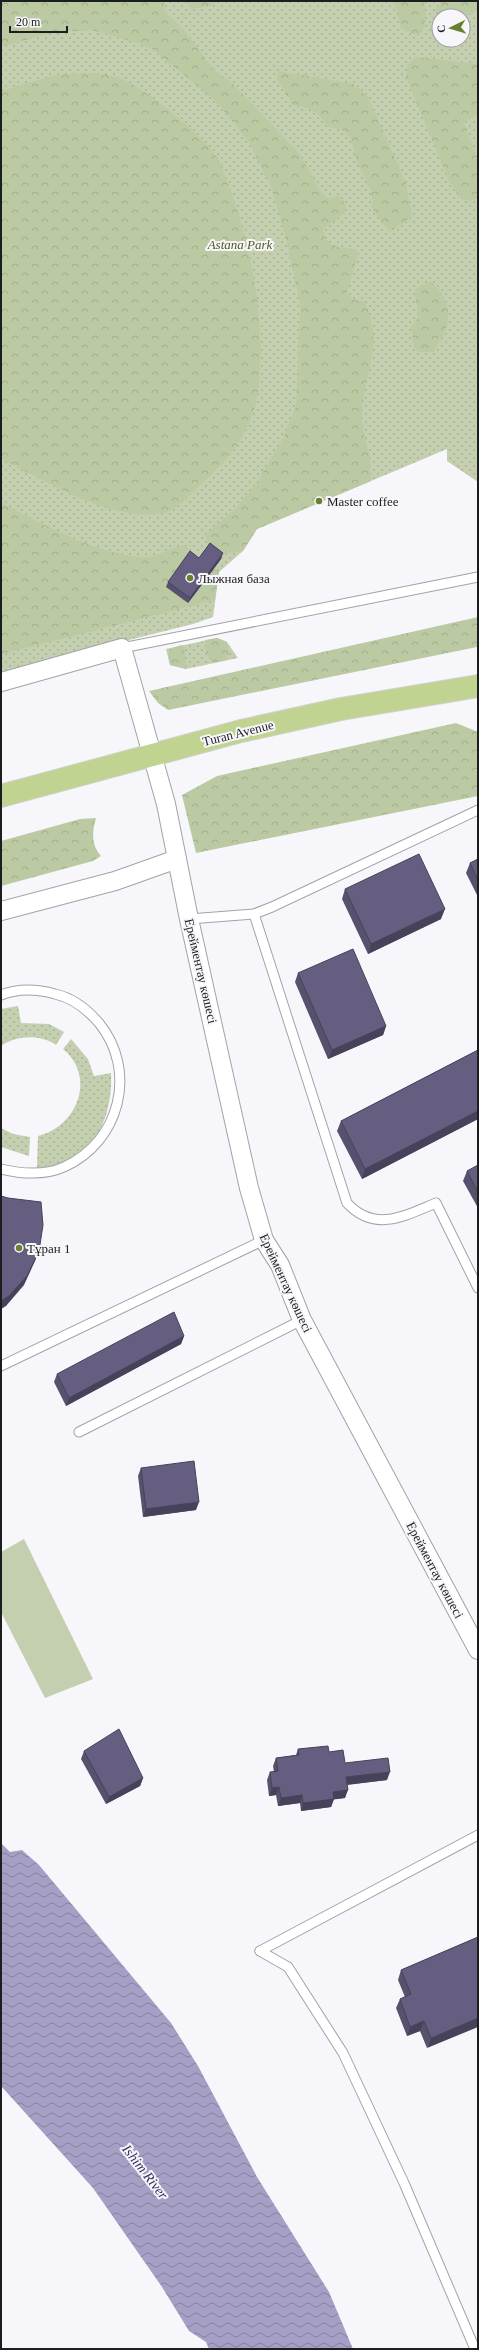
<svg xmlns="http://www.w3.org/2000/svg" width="479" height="2350" font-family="Georgia,serif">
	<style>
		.grass { fill: url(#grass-dots); fill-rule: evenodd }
		.forest { fill: url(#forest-crowns) }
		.garden { fill: #c4cfb0 }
		.water { fill: url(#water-waves) }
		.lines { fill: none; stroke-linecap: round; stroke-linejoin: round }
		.lane-casing { stroke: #a3a2a6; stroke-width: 11 }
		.street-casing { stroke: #a3a2a6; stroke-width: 20 }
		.primary-casing { stroke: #d2d2d2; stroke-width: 24 }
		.lane { stroke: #fff; stroke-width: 9 }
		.street { stroke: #fff; stroke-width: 18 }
		.primary { stroke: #c0d390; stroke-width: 22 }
		.wall { fill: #57516e }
		.shaded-wall { fill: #47425a }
		.building { fill: #655e80; stroke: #47425a }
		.poi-dot { fill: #698032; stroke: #f7f6fa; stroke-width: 1.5 }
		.labels { text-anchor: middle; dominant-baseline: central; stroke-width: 4; stroke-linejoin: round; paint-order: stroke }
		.park-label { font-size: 13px; font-style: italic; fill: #4a5b21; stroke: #f7f6fa }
		.poi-label { font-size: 13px; fill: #1d1d1f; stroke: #f7f6fa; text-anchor: start }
		.street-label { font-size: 13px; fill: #1d1d1f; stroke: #f7f6fa }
		.water-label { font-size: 14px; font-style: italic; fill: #3c2e60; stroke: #f7f6fa }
	</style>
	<defs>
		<pattern id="grass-dots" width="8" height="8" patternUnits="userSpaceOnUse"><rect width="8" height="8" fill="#c4cfb0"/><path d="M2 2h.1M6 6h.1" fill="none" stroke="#a8b197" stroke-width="1.8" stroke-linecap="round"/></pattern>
		<pattern id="forest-crowns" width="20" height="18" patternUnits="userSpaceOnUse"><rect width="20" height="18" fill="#bccaa3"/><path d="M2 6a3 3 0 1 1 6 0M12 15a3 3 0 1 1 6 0" fill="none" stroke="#a1ad8c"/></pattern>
		<pattern id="water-waves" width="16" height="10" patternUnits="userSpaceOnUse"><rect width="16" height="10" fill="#a69fc5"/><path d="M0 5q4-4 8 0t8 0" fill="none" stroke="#87819f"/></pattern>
	</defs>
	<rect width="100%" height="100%" fill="#f7f6fa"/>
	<g class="grass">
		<path d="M1,1H478V482L447,461V449L257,529L243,551L219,572L213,617L193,624L1,672ZM439,16H463V40H439Z"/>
		<path d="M217,638L227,642L238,658L186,669L170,665L166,649Z"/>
		<path d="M18,1006L21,1023L49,1024L64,1032L56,1045C41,1034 16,1035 1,1046V1009Z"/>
		<path d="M71,1039L88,1059L94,1076L111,1073C113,1123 91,1163 37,1168L38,1136C77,1127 97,1077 63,1049Z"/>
		<path d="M1,1128L13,1134L30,1137L29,1156L1,1147Z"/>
	</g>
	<g class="forest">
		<path d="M1,1H164L166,13L184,30L215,71L232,83L299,153L322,193L328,198L338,196L346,204L345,213L323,229C327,254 343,244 359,251L347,293L352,299L365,302C384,347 365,369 362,412C361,429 366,441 370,457C371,464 370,474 371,481L257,529L243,551L225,553L209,546L205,535L234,510L256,484L283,438L296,406L300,304L287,243L272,189L249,142L216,101L153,50L137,43L92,30L54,32L1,47Z"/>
		<path d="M186,1H215L211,6L191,9Z"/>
		<path d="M394,1H424C426,12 427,21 422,32L415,35L401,28Z"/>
		<path d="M444,1H478V10L463,18V16H439V30L434,33L437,7Z"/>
		<path d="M417,57L478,64V114L464,123L478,159V198L470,201L461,199L449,181L407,79C406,70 407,60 417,57Z"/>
		<path d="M279,71L353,84L368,97L406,183L412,217L389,232L371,207L373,202L370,189L358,164L350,137L341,129L327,127C319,111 311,108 293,105L276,78Z"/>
		<path d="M92,73C100,74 109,75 117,77C145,87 203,135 219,160C223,168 226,179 229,187C253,249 269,338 256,403C249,435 224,466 199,486C192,493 174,511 165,513C115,524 46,481 1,459V91L56,75Z"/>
		<path d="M430,281C456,303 451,325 434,352H420L414,348L411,326L419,317L414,290Z"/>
		<path d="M1,503C42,523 100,557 146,557C161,558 171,544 186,546L190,553L219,572L215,600L1,654Z"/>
		<path d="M478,617L477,647L168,710L158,703L149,691Z"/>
		<path d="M217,638L227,642L229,653L226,660L213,663L206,651L205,640Z"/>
		<path d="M182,645L185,652L186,669L170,665L168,655L172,648Z"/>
		<path d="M456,723L478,732V796L196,853L182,795L217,776Z"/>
		<path d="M96,818C92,832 91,845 101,856L93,861L1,886V841L80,819Z"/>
	</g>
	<path class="garden" d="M24,1539L93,1679L45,1698L1,1612V1552Z"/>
	<path class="water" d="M1,1843L10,1852L22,1850L39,1865L171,2023L198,2066L257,2177L329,2292L353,2349H209L206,2342L189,2331L162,2287L93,2188L1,2086Z"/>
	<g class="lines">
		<defs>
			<g id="lane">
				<path d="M122,648L478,577"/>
				<path d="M254,914L347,1203C375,1233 404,1216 436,1203L478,1288"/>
				<path d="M189,919L254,914L272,907L478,810"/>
				<path d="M1,995C19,988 37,989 55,994C73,998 87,1009 99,1023C138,1071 120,1142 64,1167C44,1176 22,1174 1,1169"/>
				<path d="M1,1366L264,1240"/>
				<path d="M79,1432L302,1320"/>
				<path d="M260,1951L288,1967L343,2053L404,2183L475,2349"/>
				<path d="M260,1951L478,1835"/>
			</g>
			<g id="street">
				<path d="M1,682L122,648L166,804L189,919L249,1188L264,1240L280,1265L302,1320L478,1650"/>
				<path d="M1,911L115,881L177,859"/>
			</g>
			<path id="primary" d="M1,796L241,731L341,709L478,686"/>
		</defs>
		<use href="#lane" class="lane-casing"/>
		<use href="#street" class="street-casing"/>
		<use href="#primary" class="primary-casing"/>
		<use href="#lane" class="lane"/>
		<use href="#street" class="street"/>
		<use href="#primary" class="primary"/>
	</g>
	<g class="wall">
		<path d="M221,559L188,603L166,587L168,582Z"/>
		<path d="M478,859V897L466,873L470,863Z"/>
		<path d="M345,889L441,919L368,954L342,899Z"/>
		<path d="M298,973L386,1026L383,1035L328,1059L295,982Z"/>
		<path d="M478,1050V1119L362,1179L337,1131L341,1121Z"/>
		<path d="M478,1165V1208L463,1181L467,1171Z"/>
		<path d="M184,1336L181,1344L66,1406L54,1382L57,1374Z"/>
		<path d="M141,1468L196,1510L143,1517L138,1476Z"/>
		<path d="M298,1749L329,1752L345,1763L387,1780L347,1785L345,1798L334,1799L331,1807L301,1811L300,1803L278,1806L276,1795L269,1796L267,1780L270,1772H274L273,1766L276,1758L296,1755Z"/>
		<path d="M84,1751L143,1778L140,1786L106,1804L81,1759Z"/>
		<path d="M478,1937L427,2048L420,2031L407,2036L396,2008L400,1999L405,1997L398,1980L401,1970Z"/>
	</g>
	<g class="shaded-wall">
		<path d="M223,553L221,559L188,603L190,598Z"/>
		<path d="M445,909L441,919L368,954L371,944Z"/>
		<path d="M386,1026L383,1035L328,1059L332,1050Z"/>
		<path d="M478,1111V1119L362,1179L365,1169Z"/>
		<path d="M39,1251L35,1261L24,1285L6,1306L1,1309V1301Z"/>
		<path d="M184,1336L181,1344L66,1406L69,1398Z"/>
		<path d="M199,1502L196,1510L143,1517L146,1509Z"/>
		<path d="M390,1772L387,1780L344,1785L346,1777Z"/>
		<path d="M143,1778L140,1786L106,1804L109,1797Z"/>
		<path d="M279,1787L276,1795L269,1796L272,1788Z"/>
		<path d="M348,1790L345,1798L330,1800L333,1792Z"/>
		<path d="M302,1795L300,1803L278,1806L281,1798Z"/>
		<path d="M334,1799L331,1807L301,1811L303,1803Z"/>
		<path d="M478,2018V2027L427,2048L431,2038Z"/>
		<path d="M424,2021L420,2031L407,2036L410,2027Z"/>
	</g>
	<g class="building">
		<path d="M210,543L223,553L190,598L168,582L190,551L199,558Z"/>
		<path d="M419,854L445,909L371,944L345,889Z"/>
		<path d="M478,859V880L470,863Z"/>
		<path d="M353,949L386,1026L332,1050L298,973Z"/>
		<path d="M478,1050V1111L365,1169L341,1121Z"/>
		<path d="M478,1165V1192L467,1171Z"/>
		<path d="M1,1196L8,1198L41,1202L43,1225L39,1251L27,1276L9,1296L1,1301Z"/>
		<path d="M174,1312L184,1336L69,1398L57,1374Z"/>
		<path d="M194,1461L199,1502L146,1509L141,1468Z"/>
		<path d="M119,1729L143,1778L109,1797L84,1751Z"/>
		<path d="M328,1746L329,1752L343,1750L345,1763L388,1758L390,1772L346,1777L348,1790L333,1792L334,1799L303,1803L302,1795L281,1798L279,1787L272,1788L270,1772L278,1771L276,1758L299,1755L298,1749Z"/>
		<path d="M478,1937V2018L431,2038L424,2021L410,2027L400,1999L411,1994L401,1970Z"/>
	</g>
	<g class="poi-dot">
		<circle cx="319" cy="501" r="4"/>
		<circle cx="190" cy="578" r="4"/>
		<circle cx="19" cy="1248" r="4"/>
	</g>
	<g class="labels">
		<g class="park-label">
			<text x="240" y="244">Astana Park</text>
		</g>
		<g class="poi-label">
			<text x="327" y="501">Master coffee</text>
			<text x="198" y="578">Лыжная база</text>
			<text x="27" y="1248">Тұран 1</text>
		</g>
		<g class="street-label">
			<text transform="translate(238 733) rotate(-14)">Turan Avenue</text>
			<text transform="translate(201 971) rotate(77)">Ерейментау көшесі</text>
			<text transform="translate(286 1283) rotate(65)">Ерейментау көшесі</text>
			<text transform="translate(435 1570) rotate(62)">Ерейментау көшесі</text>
		</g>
		<g class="water-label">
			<text transform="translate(145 2172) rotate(52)">Ishim River</text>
		</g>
	</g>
	<rect width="479" height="2350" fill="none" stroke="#1d1d1f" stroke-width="4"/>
	<g transform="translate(451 28) rotate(265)"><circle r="19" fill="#f7f6fa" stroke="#a09fa2"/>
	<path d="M0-3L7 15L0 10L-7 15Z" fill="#698032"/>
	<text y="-6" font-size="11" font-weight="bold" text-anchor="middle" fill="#1d1d1f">С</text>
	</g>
	<path d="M10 26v6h57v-6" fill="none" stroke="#1d1d1f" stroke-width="2"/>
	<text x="16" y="26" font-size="12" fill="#1d1d1f" stroke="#f7f6fa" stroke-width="3" paint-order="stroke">20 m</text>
</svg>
